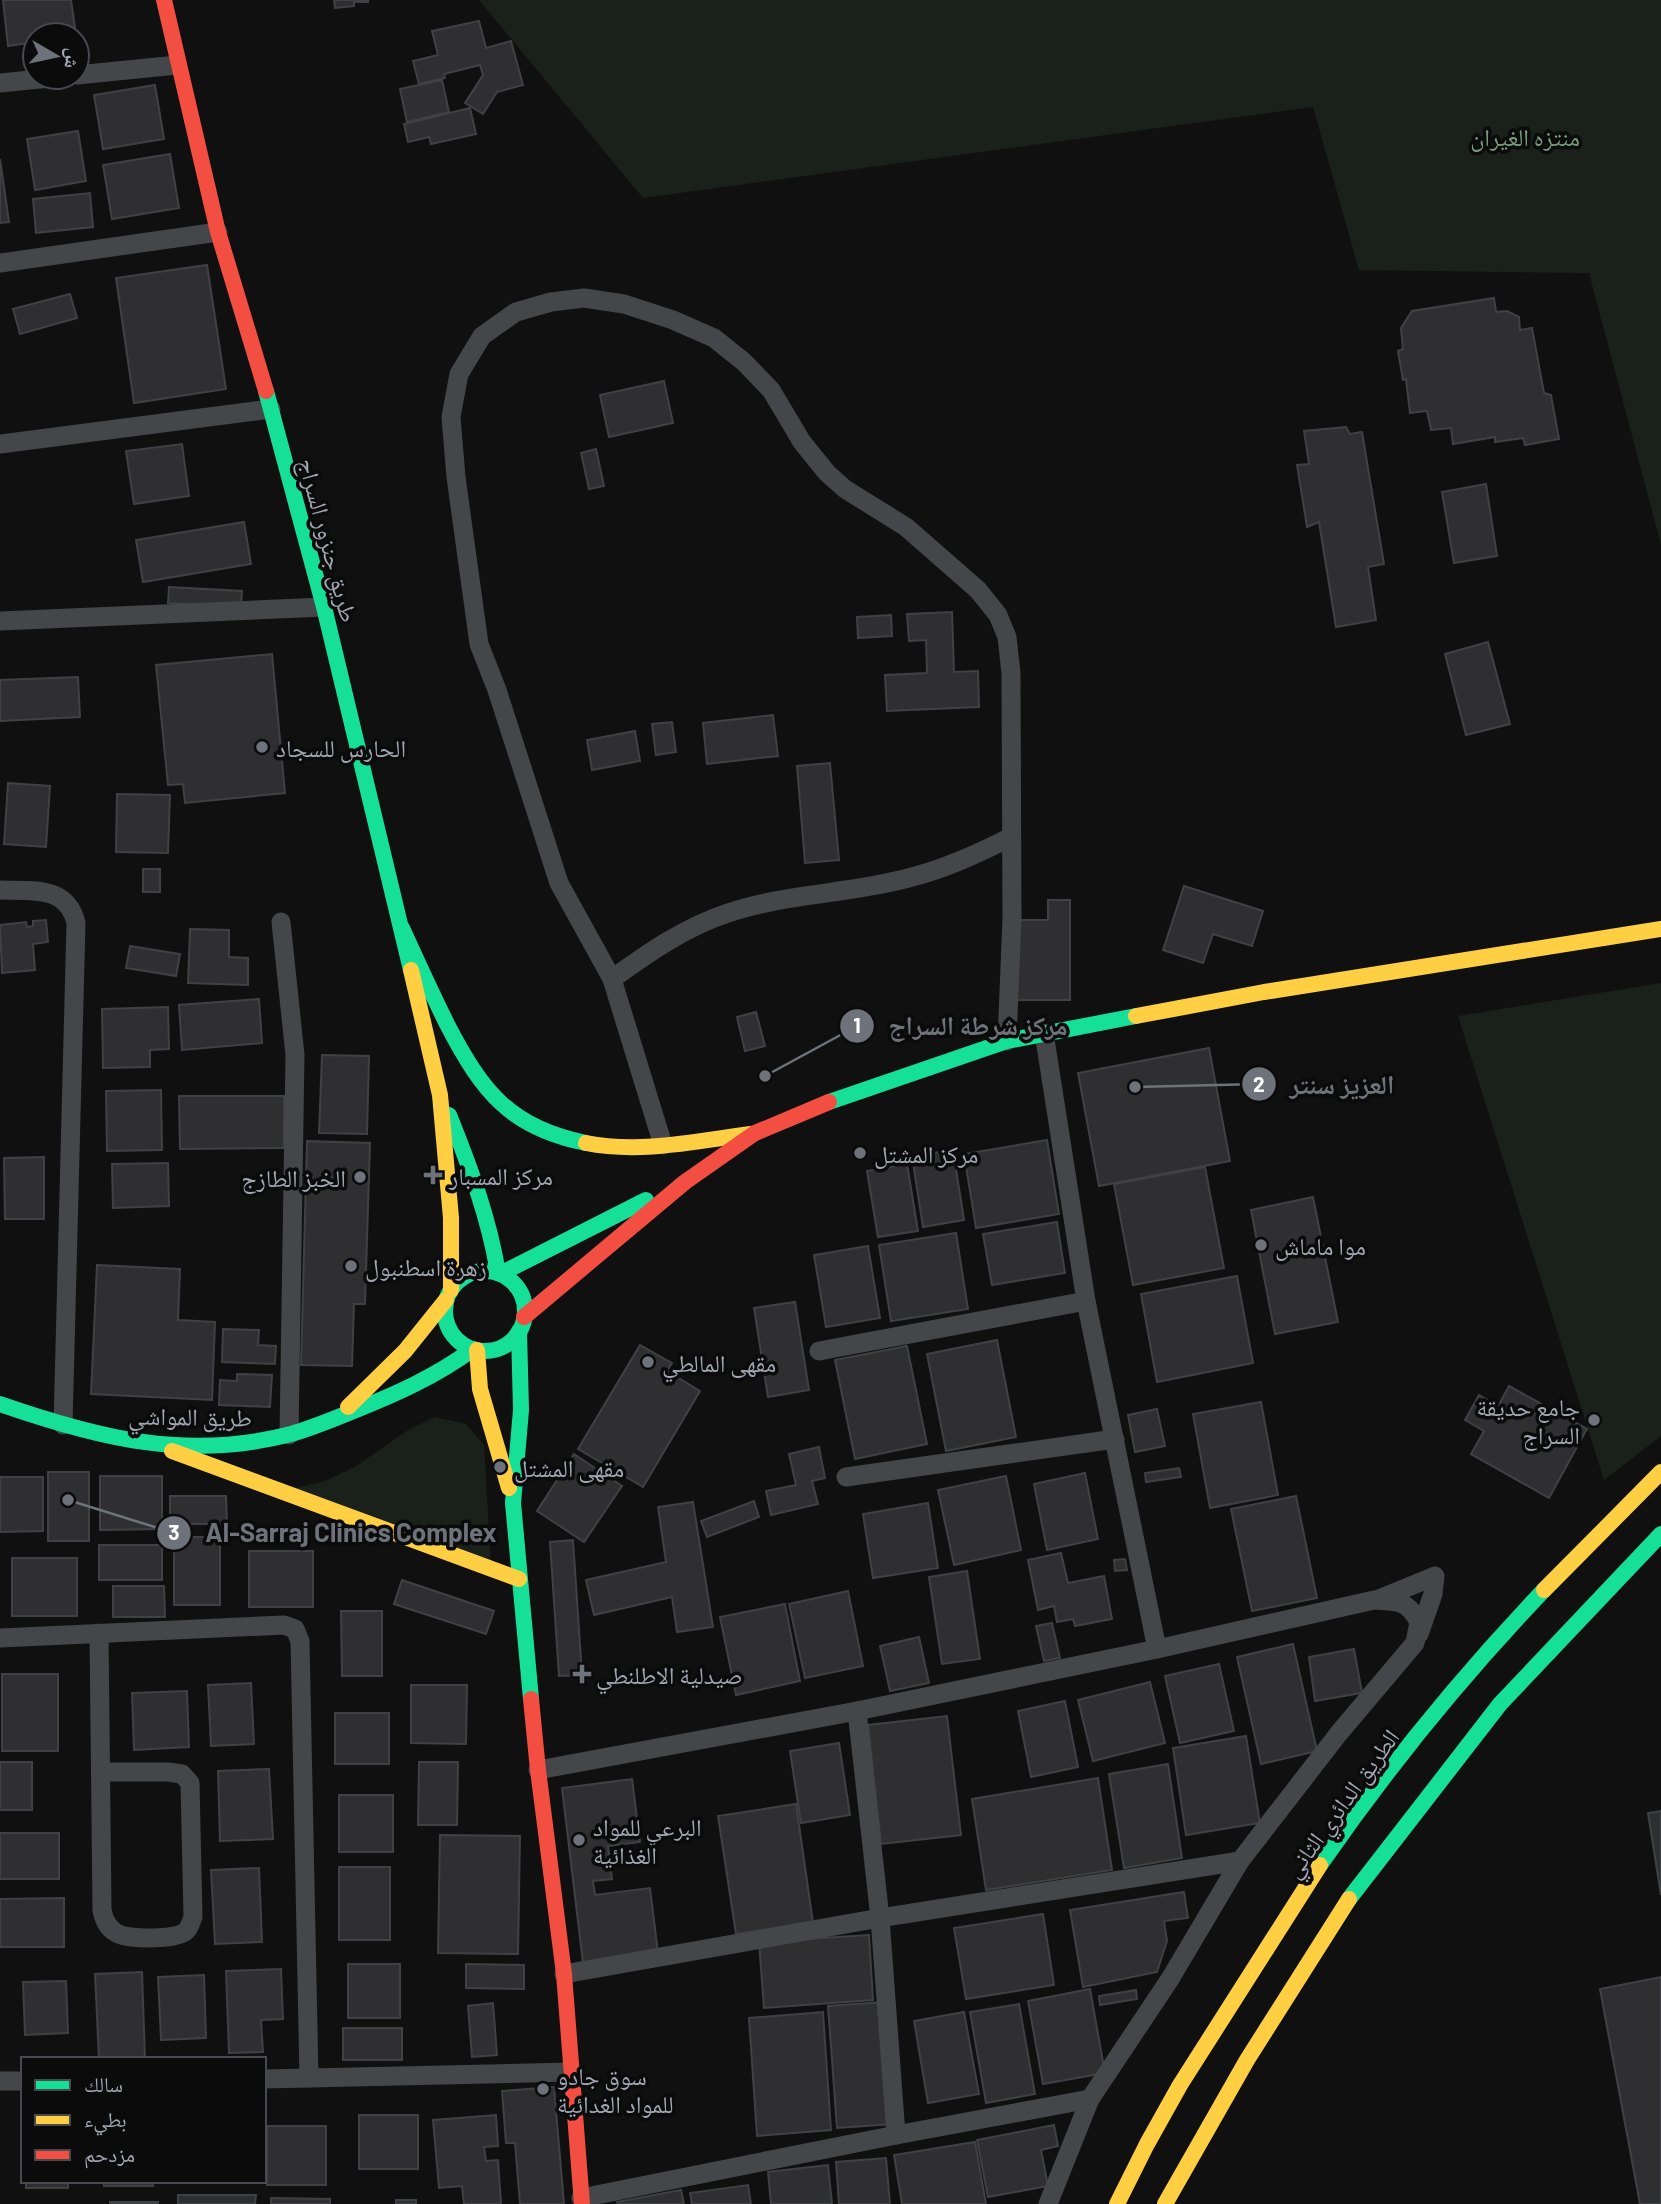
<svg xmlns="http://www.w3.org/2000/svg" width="1661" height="2204" font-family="Barlow,'Noto Naskh Arabic',sans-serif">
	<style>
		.green { fill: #1a211b }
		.building { fill: #2f2f31; stroke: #404144; stroke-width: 2 }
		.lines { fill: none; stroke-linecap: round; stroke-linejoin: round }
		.street { stroke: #454649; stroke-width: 19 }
		.fast { stroke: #16e098; stroke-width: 16 }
		.slow { stroke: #ffcf43; stroke-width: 16 }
		.jam { stroke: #f24e42; stroke-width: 16 }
		.poi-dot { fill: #6e727a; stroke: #0b0b0c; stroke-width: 2.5 }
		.labels { text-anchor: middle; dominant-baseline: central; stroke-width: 7; stroke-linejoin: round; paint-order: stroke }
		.park-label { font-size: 24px; fill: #789d7b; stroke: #0b0b0c }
		.street-label { font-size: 24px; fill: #a1a6b2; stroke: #0b0b0c }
		.poi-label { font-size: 24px; fill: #a1a6b2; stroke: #0b0b0c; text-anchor: start }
		.leader { fill: none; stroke: #6e727a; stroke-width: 2.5 }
		.callout-dot { fill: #6e727a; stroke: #0b0b0c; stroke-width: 2.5 }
		.mark-label { font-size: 21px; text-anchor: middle; font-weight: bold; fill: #fff }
		.callout-label { font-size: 26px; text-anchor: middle; font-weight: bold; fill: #6e727a; stroke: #0b0b0c; stroke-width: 7; stroke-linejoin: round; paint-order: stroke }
	</style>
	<rect width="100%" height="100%" fill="#101011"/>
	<g class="green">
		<path d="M479,0H1661V545L1589,273L1359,270L1313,107L643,198Z"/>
		<path d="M1661,983V1436L1604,1480L1458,1016Z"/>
		<path d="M435,1417L466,1424L484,1445L491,1564L291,1489L325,1481L355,1467L408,1430Z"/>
	</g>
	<g class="building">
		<path d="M3,0H71L76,35H35V42L8,46Z"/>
		<path d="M334,0H368V2H354V6L335,8Z"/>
		<path d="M479,21L486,48L511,41L523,85L497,92L483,114L465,103L483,75L480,65L444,74L445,78L419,84L413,61L438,55L432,31Z"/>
		<path d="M442,80L449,112L407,122L400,89Z"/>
		<path d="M155,85L164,139L103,149L94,95Z"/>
		<path d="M470,108L476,134L431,144L429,137L408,142L404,124Z"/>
		<path d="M78,131L86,181L35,190L27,139Z"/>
		<path d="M170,154L179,208L112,219L103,165Z"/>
		<path d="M0,159L9,222L0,223Z"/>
		<path d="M90,193L93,227L36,233L33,199Z"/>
		<path d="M207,265L226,389L134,403L116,278Z"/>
		<path d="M70,294L77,318L20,334L13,309Z"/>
		<path d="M1494,298L1496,312L1507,311L1519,317L1520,330L1532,328L1544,393L1551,395L1559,439L1525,445L1523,438L1495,442V437L1453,444L1451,428L1431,430L1427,411L1410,413L1406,379L1403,380L1398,351L1403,349L1401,328L1412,311Z"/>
		<path d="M664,381L673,423L609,437L600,395Z"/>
		<path d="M1346,427L1350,434L1362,432L1384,564L1368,567L1376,620L1336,627L1319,522L1307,527L1297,465L1309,464L1304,431Z"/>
		<path d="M182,444L189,496L134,504L126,451Z"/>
		<path d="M596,449L604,486L589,489L581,453Z"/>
		<path d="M1486,484L1497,556L1454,563L1442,492Z"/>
		<path d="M244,522L251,564L143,582L136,540Z"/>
		<path d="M169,587L242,591L241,607L168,603Z"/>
		<path d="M952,612L954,672L978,671L979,707L887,711L885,675L927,673L926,640L909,641L907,614Z"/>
		<path d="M891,615L892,636L858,638L857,617Z"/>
		<path d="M1488,642L1510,724L1466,735L1445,654Z"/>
		<path d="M272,654L285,793L185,803L183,784L168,785L156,665Z"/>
		<path d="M78,677L80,717L0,721V680Z"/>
		<path d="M773,715L778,756L707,764L703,723Z"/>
		<path d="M672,722L676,752L656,755L652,724Z"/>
		<path d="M635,731L640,761L592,770L587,740Z"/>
		<path d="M830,763L839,860L805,863L797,766Z"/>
		<path d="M8,783L50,786L46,847L4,844Z"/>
		<path d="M117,794L170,795L168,853L116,852Z"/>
		<rect x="143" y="869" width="17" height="23"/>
		<path d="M1184,886L1263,911L1252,946L1213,934L1203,963L1163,950Z"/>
		<path d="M1048,900H1070V1000H1016L1015,920H1048Z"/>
		<path d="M46,920L48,942L33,944L35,970L2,973L0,925L26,922L27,927L33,926V921Z"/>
		<path d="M190,929L229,930V957L248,958V985L188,983Z"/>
		<path d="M130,946L180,954L176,976L126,968Z"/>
		<path d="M259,999L262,1043L182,1050L179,1005Z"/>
		<path d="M168,1007L169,1049L150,1050V1067L103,1068L102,1009Z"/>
		<path d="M756,1012L765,1046L745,1051L737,1017Z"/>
		<path d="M1209,1048L1230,1161L1099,1186L1078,1073Z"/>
		<path d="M322,1055L369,1056L367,1134L319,1133Z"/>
		<path d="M161,1090L162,1150L107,1151L106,1091Z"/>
		<path d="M179,1096H284V1148L180,1149Z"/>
		<path d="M1047,1140L1059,1214L976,1228L964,1154Z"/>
		<path d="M307,1141L370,1143L365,1304H354L352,1366L301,1365Z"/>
		<path d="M953,1150L964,1220L923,1227L912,1156Z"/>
		<path d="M44,1157V1219H5L4,1158Z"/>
		<path d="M168,1163L169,1206L113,1208L112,1164Z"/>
		<path d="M907,1164L918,1231L878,1237L867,1171Z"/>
		<path d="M1205,1167L1224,1268L1133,1285L1114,1184Z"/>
		<path d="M1313,1197L1338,1322L1275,1334L1251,1210Z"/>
		<path d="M1057,1222L1065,1273L992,1285L983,1234Z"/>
		<path d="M956,1233L968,1309L891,1321L879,1245Z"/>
		<path d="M868,1246L880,1318L826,1327L814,1255Z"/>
		<path d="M97,1265L180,1269L178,1320L215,1322L212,1400L91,1394Z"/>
		<path d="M1237,1276L1253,1363L1157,1382L1141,1294Z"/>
		<path d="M795,1302L809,1390L768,1397L754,1308Z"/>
		<path d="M223,1329L259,1330L258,1345L276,1346L275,1364L222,1362Z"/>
		<path d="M997,1340L1016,1437L946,1451L927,1354Z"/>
		<path d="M640,1345L672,1363L667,1371L700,1391L643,1487L578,1449Z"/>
		<path d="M907,1346L927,1444L855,1459L835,1360Z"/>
		<path d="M237,1374L272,1375L270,1407L219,1405L220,1380L237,1381Z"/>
		<path d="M1509,1386L1587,1429L1549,1498L1471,1454L1484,1431L1465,1420L1479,1395L1498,1406Z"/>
		<path d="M1261,1402L1278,1495L1210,1508L1193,1414Z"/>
		<path d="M1157,1409L1165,1446L1135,1452L1128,1415Z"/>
		<path d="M819,1447L825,1478L812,1481L818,1504L771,1515L766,1491L796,1485L789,1454Z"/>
		<path d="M574,1454L622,1486L584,1542L537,1511Z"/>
		<path d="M1179,1468L1181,1477L1146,1482L1145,1473Z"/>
		<rect x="48" y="1472" width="41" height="69"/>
		<path d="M1085,1473L1098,1539L1047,1550L1034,1484Z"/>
		<path d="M100,1476H162V1529L100,1530Z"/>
		<path d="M1006,1476L1021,1550L954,1565L938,1490Z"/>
		<path d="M0,1477H43V1531L0,1532Z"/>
		<path d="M170,1496H226L227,1524H170Z"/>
		<path d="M1296,1496L1317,1598L1252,1611L1231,1509Z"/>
		<path d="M754,1501L759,1517L707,1537L701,1521Z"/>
		<path d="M693,1502L713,1627L677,1632L672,1597L594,1615L586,1580L666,1562L658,1507Z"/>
		<path d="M928,1503L938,1568L873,1578L863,1514Z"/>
		<rect x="174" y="1537" width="46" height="68"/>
		<path d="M573,1540L582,1675L559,1676L550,1542Z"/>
		<rect x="99" y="1545" width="63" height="35"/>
		<rect x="249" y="1551" width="64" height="56"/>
		<path d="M1061,1553L1068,1583L1104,1576L1112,1619L1075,1626L1073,1619L1057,1622L1054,1606L1038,1610L1028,1560Z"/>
		<rect x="12" y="1558" width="65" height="58"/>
		<path d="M1125,1559L1127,1570L1115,1571L1114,1560Z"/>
		<path d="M967,1571L980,1659L942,1664L929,1577Z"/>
		<path d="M402,1580L494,1611L486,1634L394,1604Z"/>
		<path d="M113,1586H164L165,1617H113Z"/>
		<path d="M848,1591L863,1666L805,1678L789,1604Z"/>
		<path d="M785,1604L800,1681L736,1695L720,1617Z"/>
		<path d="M341,1611H382V1676H342Z"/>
		<path d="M1052,1623L1060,1658L1044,1661L1036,1626Z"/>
		<path d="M919,1637L929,1683L890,1691L880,1646Z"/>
		<path d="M1293,1644L1317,1751L1261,1764L1237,1657Z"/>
		<path d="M1354,1649L1362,1693L1315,1701L1309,1657Z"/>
		<path d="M1219,1664L1234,1731L1180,1743L1165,1676Z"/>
		<rect x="2" y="1674" width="56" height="77"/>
		<path d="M1150,1682L1165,1743L1093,1761L1078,1700Z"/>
		<path d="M251,1683L254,1744L211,1746L208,1685Z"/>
		<path d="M411,1685H467L466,1744L411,1743Z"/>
		<path d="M187,1691L189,1747L134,1750L132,1693Z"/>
		<path d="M1065,1701L1078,1767L1031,1777L1018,1711Z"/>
		<rect x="335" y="1713" width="54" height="51"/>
		<path d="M947,1716L961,1835L881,1844L868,1725Z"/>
		<path d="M1246,1736L1260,1823L1186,1835L1173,1748Z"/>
		<path d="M839,1743L850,1815L801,1823L790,1751Z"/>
		<rect x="0" y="1762" width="32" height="48"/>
		<path d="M419,1762H458L457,1825H418Z"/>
		<path d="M1168,1764L1182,1858L1124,1868L1109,1774Z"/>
		<path d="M269,1769L273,1839L220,1841L218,1771Z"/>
		<path d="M1098,1778L1112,1870L986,1890L972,1799Z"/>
		<path d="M632,1779L640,1842L608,1846L612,1879L593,1881L595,1895L650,1888L658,1953L583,1963L562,1788Z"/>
		<rect x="339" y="1795" width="54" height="57"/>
		<path d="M796,1804L813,1923L736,1934L718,1816Z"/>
		<path d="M1661,1811V1895L1648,1813Z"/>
		<rect x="0" y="1833" width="59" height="46"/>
		<path d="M440,1835L520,1836L518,1954L438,1953Z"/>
		<rect x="339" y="1867" width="51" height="73"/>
		<path d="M259,1868L262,1942L215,1944L211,1870Z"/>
		<path d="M1184,1892L1188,1918L1164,1921L1167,1941L1157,1972L1083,1987L1070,1910Z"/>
		<path d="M64,1898V1947H0V1899Z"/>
		<path d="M1043,1914L1054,1985L966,1999L954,1928Z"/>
		<path d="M869,1935L873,2000L764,2008L759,1942Z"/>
		<rect x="348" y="1964" width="52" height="54"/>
		<path d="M466,1964L524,1965V1989L466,1988Z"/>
		<path d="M281,1969L283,2019L261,2020L263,2052L229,2053L226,1971Z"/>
		<path d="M142,1972L145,2059H99L95,1974Z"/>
		<path d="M204,1975L206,2038L161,2040L158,1977Z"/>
		<path d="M1661,1977V2204H1640L1600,1989Z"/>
		<path d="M66,1981L68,2033L25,2035L23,1982Z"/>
		<path d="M1090,1989L1105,2073L1043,2084L1028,2001Z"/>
		<path d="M1136,1990L1137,1999L1100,2005L1099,1996Z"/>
		<path d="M884,2002L893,2124L837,2128L828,2006Z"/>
		<path d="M493,2003L497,2055L472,2057L468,2006Z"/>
		<path d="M1019,2004L1035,2094L986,2103L970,2012Z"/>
		<path d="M823,2012L831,2130L757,2136L749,2018Z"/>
		<path d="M964,2012L979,2094L928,2103L914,2021Z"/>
		<rect x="343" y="2028" width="59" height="32"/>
		<path d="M554,2087L564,2204H520L515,2143H506L502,2091Z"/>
		<rect x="359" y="2115" width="59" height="54"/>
		<path d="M496,2115L498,2146L484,2147L486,2161L498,2160L501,2204H464L462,2186L439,2188L433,2120Z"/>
		<path d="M1054,2125L1058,2146L1041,2150L1048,2186L988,2197L977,2140Z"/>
		<rect x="267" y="2126" width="59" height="59"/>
		<path d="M975,2142L986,2204H902L894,2155Z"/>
		<path d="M886,2158L890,2204H839L836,2162Z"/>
		<path d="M828,2165L832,2204H771L768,2172Z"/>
		<rect x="26" y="2181" width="42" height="7"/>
		<rect x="104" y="2181" width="49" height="5"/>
		<path d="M748,2185L751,2204H692L690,2193Z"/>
		<path d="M681,2190L684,2204H618L617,2202Z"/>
		<path d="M178,2195H256L255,2204H178Z"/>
		<path d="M271,2198L330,2199V2204H271Z"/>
		<rect x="396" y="2200" width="20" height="4"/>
		<rect x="110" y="2202" width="48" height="2"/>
	</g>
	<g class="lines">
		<g class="street">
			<path d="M77,75L177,65"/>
			<path d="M0,83L59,77"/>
			<path d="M0,263L218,232"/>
			<path d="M0,444L271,409"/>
			<path d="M0,621L324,607"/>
			<path d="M0,890C31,891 67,885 76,923L63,1425"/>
			<path d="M281,922L295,1055L289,1435"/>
			<path d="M612,979C648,953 685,927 728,913C787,893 852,894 912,877C947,868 979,853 1011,837"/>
			<path d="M1044,1033L1086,1301L1157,1649"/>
			<path d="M663,1145L612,979L559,883L497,690L479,644L456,477L451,417L459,374L482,336L516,312L551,302L584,298L624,304L673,320L714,338L744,362L771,390L802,442L827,473L845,489L906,527L978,590L998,615L1007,637L1011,673L1012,918L1007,1041"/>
			<path d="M819,1351L1086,1301"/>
			<path d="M846,1477L1115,1439"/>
			<path d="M1379,1599L1435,1576L1433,1594L1419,1634"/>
			<path d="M99,1633L102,1910C104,1921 109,1931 121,1935C133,1939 176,1940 186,1931C190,1927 191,1922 193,1917L190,1783L182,1774L168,1772H101"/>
			<path d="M0,1638L284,1625L295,1629L300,1641L309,2078"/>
			<path d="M857,1711L880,1918L896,2135"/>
			<path d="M538,1770L857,1711L1157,1649L1374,1600C1398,1601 1407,1600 1419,1622L1415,1643L1339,1733L1240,1861L1170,1979L1090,2099L1048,2204"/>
			<path d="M564,1974L880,1918L1240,1861"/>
			<path d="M264,2079L571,2072"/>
			<path d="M0,2081H23"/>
			<path d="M581,2198L896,2135L1090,2099"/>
		</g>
		<g class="fast">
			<path d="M266,391L324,607L411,970"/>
			<path d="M402,928C417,961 432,994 448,1026C482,1091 510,1128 586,1143"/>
			<path d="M829,1102L1007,1041L1136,1016"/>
			<path d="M449,1115C470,1167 489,1218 498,1273"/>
			<circle cx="485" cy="1311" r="40"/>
			<path d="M500,1274L646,1200"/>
			<path d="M519,1331L521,1410L513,1503L531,1699"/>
			<path d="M0,1404C98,1438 187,1461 291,1434C312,1428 331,1420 351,1412C394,1395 435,1377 473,1349"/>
			<path d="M1320,1865C1387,1768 1463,1675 1544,1590"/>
			<path d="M1349,1899L1500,1704L1661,1534"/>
		</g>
		<g class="slow">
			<path d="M411,970L440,1095L451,1218V1290"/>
			<path d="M1136,1016L1264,992L1661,929"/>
			<path d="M586,1143C640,1154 697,1141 751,1134"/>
			<path d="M477,1350L480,1389L509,1488"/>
			<path d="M348,1407L405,1351L446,1300"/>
			<path d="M172,1451L519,1579"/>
			<path d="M1544,1590L1661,1472"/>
			<path d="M1117,2204L1147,2144L1180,2085L1320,1865"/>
			<path d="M1165,2204L1247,2060L1349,1899"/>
		</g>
		<g class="jam">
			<path d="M164,0L218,232L266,391"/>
			<path d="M524,1317L685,1182L755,1133L829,1102"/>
			<path d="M531,1699L538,1770L564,1974L582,2204"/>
		</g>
	</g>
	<g class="poi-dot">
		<circle cx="262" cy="747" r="7"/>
		<circle cx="860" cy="1153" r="7"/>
		<path d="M429.5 1164.5h7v7h7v7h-7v7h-7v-7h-7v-7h7z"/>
		<circle cx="360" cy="1177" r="7"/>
		<circle cx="1261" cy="1245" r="7"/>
		<circle cx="351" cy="1266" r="7"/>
		<circle cx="648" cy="1362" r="7"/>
		<circle cx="1594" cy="1420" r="7"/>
		<circle cx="500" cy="1467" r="7"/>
		<path d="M578.5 1663.5h7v7h7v7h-7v7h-7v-7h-7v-7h7z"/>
		<circle cx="579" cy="1840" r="7"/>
		<circle cx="543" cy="2089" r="7"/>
	</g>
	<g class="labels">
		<g class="park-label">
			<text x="1525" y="136">منتزه الغيران</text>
		</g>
		<g class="street-label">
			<text transform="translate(329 540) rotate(75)">طريق جنزور السراج</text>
			<text transform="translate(190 1416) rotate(1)">طريق المواشي</text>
			<text transform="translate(1341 1803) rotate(-54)">الطريق الدائري الثاني</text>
		</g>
		<g class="poi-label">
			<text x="276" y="747">الحارس للسجاد</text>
			<text x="874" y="1153">مركز المشتل</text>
			<text x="449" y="1175">مركز المسبار</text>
			<text x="346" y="1177" text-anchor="end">الخبز الطازج</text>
			<text x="1275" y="1245">موا ماماش</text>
			<text x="365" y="1266">زهرة اسطنبول</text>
			<text x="662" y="1362">مقهى المالطي</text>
			<text x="1580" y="1406" text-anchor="end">جامع حديقة<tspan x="1580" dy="28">السراج</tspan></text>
			<text x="514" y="1467">مقهى المشتل</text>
			<text x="596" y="1674">صيدلية الاطلنطي</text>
			<text x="593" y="1826">البرعي للمواد<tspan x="593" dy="28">الغذائية</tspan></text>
			<text x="557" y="2075">سوق جادو<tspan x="557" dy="28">للمواد الغدائية</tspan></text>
		</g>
	</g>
	<path class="leader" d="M765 1076L857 1026M1135 1087L1259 1084M68 1500L174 1533"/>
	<g class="callout-dot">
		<circle cx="765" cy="1076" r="7"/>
		<circle cx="1135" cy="1087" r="7"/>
		<circle cx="68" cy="1500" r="7"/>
		<circle cx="857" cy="1026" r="18"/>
		<circle cx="1259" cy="1084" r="18"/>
		<circle cx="174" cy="1533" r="18"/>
	</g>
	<g class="mark-label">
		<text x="857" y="1033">1</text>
		<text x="1259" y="1092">2</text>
		<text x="174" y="1540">3</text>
	</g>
	<g class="callout-label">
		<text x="978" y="1035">مركز شرطة السراج</text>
		<text x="1342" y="1094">العزيز سنتر</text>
		<text x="351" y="1542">Al-Sarraj Clinics Complex</text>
	</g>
	<rect x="21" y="2057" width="245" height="126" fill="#0b0b0c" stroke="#47494e" stroke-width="2"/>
	<rect x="35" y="2080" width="35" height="10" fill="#16e098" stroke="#47494e" stroke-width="2"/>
	<text x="84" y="2092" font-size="21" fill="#a1a6b2">سالك</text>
	<rect x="35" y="2115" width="35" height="10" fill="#ffcf43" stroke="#47494e" stroke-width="2"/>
	<text x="84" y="2127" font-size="21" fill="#a1a6b2">بطيء</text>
	<rect x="35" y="2150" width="35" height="10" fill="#f24e42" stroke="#47494e" stroke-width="2"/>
	<text x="84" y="2162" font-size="21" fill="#a1a6b2">مزدحم</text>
	<g transform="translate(56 56) rotate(99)"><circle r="33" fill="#0b0b0c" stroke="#47494e" stroke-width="2"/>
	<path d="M0-5L12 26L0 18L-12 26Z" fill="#6e727a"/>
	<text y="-10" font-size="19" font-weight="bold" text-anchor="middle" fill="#a1a6b2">ش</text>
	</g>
</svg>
